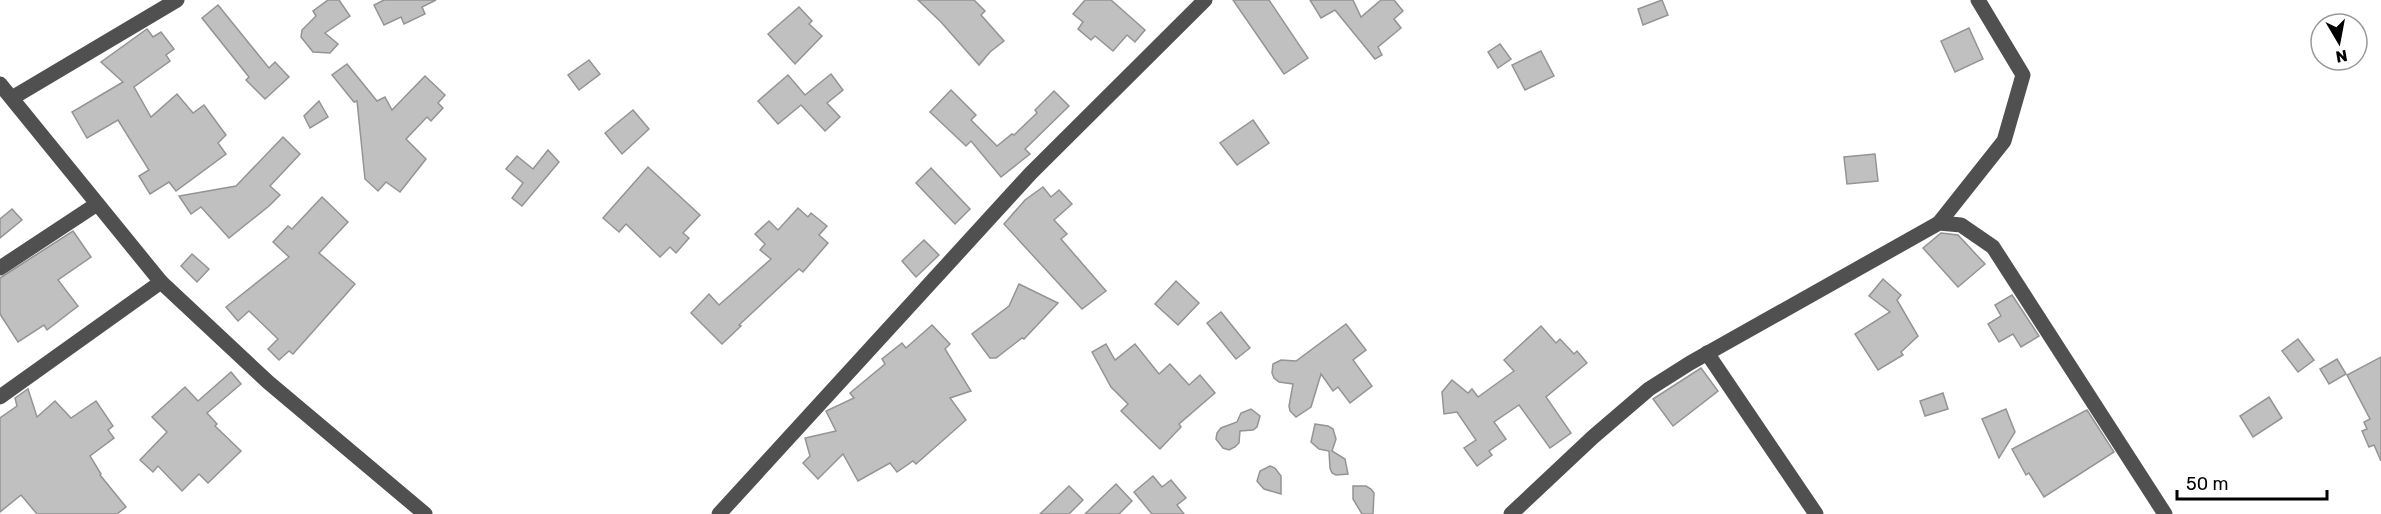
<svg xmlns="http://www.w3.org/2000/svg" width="2381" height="514" font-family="Rubik,sans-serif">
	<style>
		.building { fill: #c0c0c0; stroke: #949494; stroke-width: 1.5 }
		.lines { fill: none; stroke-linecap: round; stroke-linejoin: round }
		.minor { stroke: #505050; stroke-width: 15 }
	</style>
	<rect width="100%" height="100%" fill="#fff"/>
	<g class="building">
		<path d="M328,0H339L350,16L325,33L338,44L330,53L313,52L301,37L302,30L316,16L313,11Z"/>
		<path d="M384,0H436L422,7L425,14L404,24L401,17L384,25L374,5Z"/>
		<path d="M918,0H974L985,11L981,15L1004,41L990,52L979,65L941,22Z"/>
		<path d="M1085,0H1111L1145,30L1135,42L1127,35L1113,51L1095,36L1091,40L1078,29L1083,22L1073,14Z"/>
		<path d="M1233,0H1269L1308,58L1284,74Z"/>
		<path d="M1310,0H1353L1361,17L1381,0H1394L1403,11L1394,19L1401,28L1378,47L1382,55L1375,59L1335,10L1321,18Z"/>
		<path d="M1662,0L1668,15L1643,25L1638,9Z"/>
		<path d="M218,5L269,68L275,62L289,77L265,99L246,80L249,77L202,18Z"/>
		<path d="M799,7L812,21L809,24L822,36L795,64L768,34Z"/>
		<path d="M1969,28L1983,59L1955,72L1941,41Z"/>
		<path d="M147,29L153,37L161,32L174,49L166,55L170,61L134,87L151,117L177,94L193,113L204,105L226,135L218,143L226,154L176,191L169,182L150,194L139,176L149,170L118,120L87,138L72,112L123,82L101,62Z"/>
		<path d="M1500,44L1511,59L1498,68L1488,52Z"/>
		<path d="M1541,51L1554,76L1525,90L1512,65Z"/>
		<path d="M589,60L600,74L579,90L568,75Z"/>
		<path d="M347,64L377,101L385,97L392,110L425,76L445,95L438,103L443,108L431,121L427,117L406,139L426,159L400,192L386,182L378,191L365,179L357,101L354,102L332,75Z"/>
		<path d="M831,74L843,90L827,103L840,117L825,131L801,105L778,124L758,101L788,75L805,95Z"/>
		<path d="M951,90L976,115L971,120L997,146L1012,134L1014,135L1037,113L1035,110L1054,91L1069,106L1025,149L1030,154L1001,177L971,141L966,146L930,112Z"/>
		<path d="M319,101L328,117L310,128L304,116Z"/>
		<path d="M633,110L649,129L622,154L605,133Z"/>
		<path d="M1253,120L1269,143L1237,165L1220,143Z"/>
		<path d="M283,137L300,154L270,186L280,195L269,206L229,238L201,207L191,214L179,196L236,186Z"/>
		<path d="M548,150L559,162L522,206L512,198L523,183L506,169L517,156L533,169Z"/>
		<path d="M1875,154L1878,181L1847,184L1844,157Z"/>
		<path d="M648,167L700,215L683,233L689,238L676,253L670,247L660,257L626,224L619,232L603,218Z"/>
		<path d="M931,168L970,209L955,224L916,183Z"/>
		<path d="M1043,187L1051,197L1059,190L1072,204L1054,220L1067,234L1061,239L1106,291L1082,309L1004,224L1025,200Z"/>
		<path d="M322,197L348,222L319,253L355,284L293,354L289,351L279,360L268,349L278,339L249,311L238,321L226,307L289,257L273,242L288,226L292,229Z"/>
		<path d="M798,208L808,217L811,213L827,226L819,235L828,243L803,272L799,269L739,325L741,326L722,344L691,313L709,294L719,305L771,259L760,250L765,244L755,234L769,221L778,230Z"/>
		<path d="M12,209L22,220L0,238V219Z"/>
		<path d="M73,231L91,257L58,280L78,306L47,330L44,325L18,342L0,314V278Z"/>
		<path d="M1941,233L1958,235L1985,264L1958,287L1923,248Z"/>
		<path d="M924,240L939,255L916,277L902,261Z"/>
		<path d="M192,254L209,269L197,282L181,266Z"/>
		<path d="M1883,279L1901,295L1897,300L1918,336L1901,352L1903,355L1878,370L1855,334L1890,312L1869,296Z"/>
		<path d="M1176,281L1199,303L1178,325L1155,304Z"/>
		<path d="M1019,284L1058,303L1024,339L1022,338L996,358H990L972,334L1009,306Z"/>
		<path d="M2012,295L2039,336L2021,347L2013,334L1999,342L1988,324L2001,316L1995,305Z"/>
		<path d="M1221,312L1250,348L1236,359L1207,323Z"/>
		<path d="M1346,324L1366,350L1353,360L1372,386L1350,403L1338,387L1333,391L1321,374L1311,407L1296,417L1290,411L1289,406L1293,384L1279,382L1274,378L1272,373L1273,364L1281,360L1296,361Z"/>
		<path d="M932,325L950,344L945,349L971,391L950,398L966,420L916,464L913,461L897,472L890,463L858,481L843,454L818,479L803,463L810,456L805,438L836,431L826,411L854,398L850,393L885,364L882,359L902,343L906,348Z"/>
		<path d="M1541,326L1556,343L1560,339L1574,354L1577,351L1587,363L1546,397L1571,433L1550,448L1519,405L1494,422L1506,439L1489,451L1492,455L1477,466L1464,448L1476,440L1457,412L1444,414L1442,392L1452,380L1468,393L1472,389L1478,397L1514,371L1504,360Z"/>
		<path d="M2298,339L2314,360L2298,372L2282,351Z"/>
		<path d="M1106,344L1115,360L1135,344L1159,374L1170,364L1189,385L1200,375L1215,393L1179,424L1181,427L1160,449L1121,411L1128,404L1111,387L1092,352Z"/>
		<path d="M2381,357V461L2374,445L2369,447L2362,431L2367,429L2364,422L2370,419L2347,375Z"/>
		<path d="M2337,359L2346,374L2329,384L2320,369Z"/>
		<path d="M1701,368L1718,391L1673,426L1653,399Z"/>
		<path d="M231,372L241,384L207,413L217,424L215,426L241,451L208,483L199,474L182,491L158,466L153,472L140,460L167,432L152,417L185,387L198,401Z"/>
		<path d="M28,389L37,417L55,401L71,418L96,401L113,426L108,430L114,438L90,456L101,474L100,475L126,507L117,514H37L21,495L0,512V418L17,406L15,398Z"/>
		<path d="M1943,393L1948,409L1925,416L1920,401Z"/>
		<path d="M2269,397L2282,418L2253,437L2240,416Z"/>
		<path d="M1251,409L1260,416L1257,427L1253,430L1240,431L1239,443L1235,447L1229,450L1223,448L1216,439L1217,433L1221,428L1237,422L1241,413Z"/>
		<path d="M2006,409L2015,432L1999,458L1982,419Z"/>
		<path d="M2087,410L2114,452L2044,497L2029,473L2026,475L2012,449Z"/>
		<path d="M1315,424L1328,426L1333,429L1336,439L1332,451L1345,459L1348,474L1336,475L1332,473L1330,468L1329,451L1319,449L1311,442Z"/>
		<path d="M1270,466L1275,468L1281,476V494L1264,489L1257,481L1260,471Z"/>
		<path d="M1153,476L1162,487L1171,480L1186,498L1177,505L1184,514H1152L1134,492Z"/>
		<path d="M1116,484L1132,501L1119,514H1085Z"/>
		<path d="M1069,486L1083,500L1069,514H1040Z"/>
		<path d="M1353,486H1366L1371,489L1374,493L1373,514H1362L1353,499Z"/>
	</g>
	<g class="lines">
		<g class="minor">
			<path d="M0,84L161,282L268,382L425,514"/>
			<path d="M12,98L177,0"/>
			<path d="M1939,223L2004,141L2023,75L1978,0"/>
			<path d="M0,268L97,204"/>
			<path d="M1707,353L1816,514"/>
			<path d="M0,397L161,282"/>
			<path d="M719,514L1031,173L1205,0"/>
			<path d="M1511,514L1593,437L1649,389L1690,363L1939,223L1961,225L1993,247L2165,514"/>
		</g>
	</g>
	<g transform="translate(2339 42) rotate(170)"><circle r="28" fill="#ffffff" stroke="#999999" stroke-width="1.5"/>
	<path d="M0-4.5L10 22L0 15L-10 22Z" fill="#000000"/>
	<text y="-9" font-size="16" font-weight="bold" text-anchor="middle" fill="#000000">N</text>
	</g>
	<path d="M2177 490v9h150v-9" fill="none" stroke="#000000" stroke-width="3"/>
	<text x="2186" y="490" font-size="18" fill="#000000" stroke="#ffffff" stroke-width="4.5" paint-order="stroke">50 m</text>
</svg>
